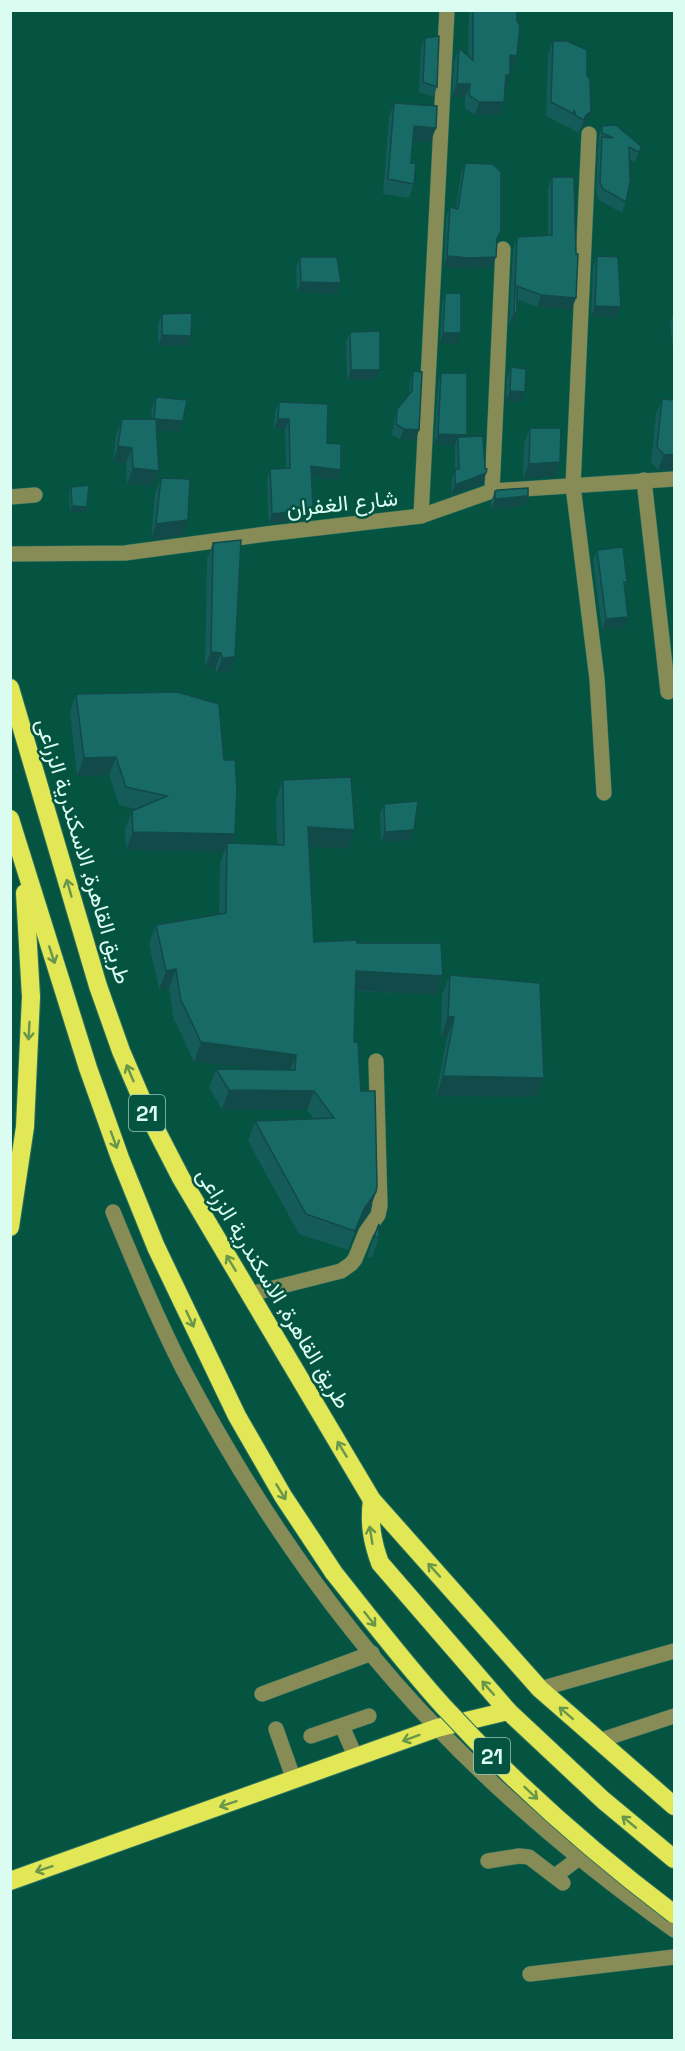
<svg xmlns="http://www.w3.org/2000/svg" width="685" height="2051" font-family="'Space Grotesk',Vazirmatn,sans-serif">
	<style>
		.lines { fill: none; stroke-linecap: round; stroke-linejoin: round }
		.minor-casing { stroke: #2c7160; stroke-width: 16 }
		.highway-casing { stroke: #2c7160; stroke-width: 20 }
		.minor { stroke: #878b55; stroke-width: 15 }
		.highway { stroke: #e1e755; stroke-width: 18 }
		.highway-bridge-casing { stroke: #2c7160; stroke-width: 20; stroke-linecap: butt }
		.highway-bridge { stroke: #e1e755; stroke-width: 18 }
		.wall { fill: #155b59 }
		.shaded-wall { fill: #114a48 }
		.building { fill: #186a67; stroke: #114a48; stroke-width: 1.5 }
		.oneway { stroke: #68964a }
		.labels { text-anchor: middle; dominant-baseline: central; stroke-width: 5; stroke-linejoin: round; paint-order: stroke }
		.shield { fill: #055341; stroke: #9bc9bc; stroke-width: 1.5 }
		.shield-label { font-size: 21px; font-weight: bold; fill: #dbfcf0 }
		.street-label { font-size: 22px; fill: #dbfcf0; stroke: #055341 }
	</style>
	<rect width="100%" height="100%" fill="#055341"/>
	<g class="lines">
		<defs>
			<g id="minor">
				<path d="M589,134L573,486L597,679L604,793"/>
				<path d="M644,480L668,692"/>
				<path d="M492,491L503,249"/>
				<path d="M10,497L35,495"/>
				<path d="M421,516L447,10"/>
				<path d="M10,554L125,553L266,534L421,516L492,491L674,479"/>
				<path d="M113,1212C135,1265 157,1318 183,1369C251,1498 336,1623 438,1729C509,1803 590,1870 674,1930"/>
				<path d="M250,1294L341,1271L351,1264L355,1259L366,1232L378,1215L380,1206L376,1061"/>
				<path d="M540,1689L674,1651"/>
				<path d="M262,1694L372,1653"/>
				<path d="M342,1726L356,1758"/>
				<path d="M276,1729L294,1780"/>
				<path d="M311,1736L369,1716"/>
				<path d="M598,1741L674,1716"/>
				<path d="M488,1861L519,1856L529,1857L563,1883"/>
				<path d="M555,1876L579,1858"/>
				<path d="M530,1974L674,1957"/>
			</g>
			<g id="highway">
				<path d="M10,688L98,986L121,1051L148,1114L181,1178L372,1500L540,1689L674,1806"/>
				<path d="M10,819L88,1068L120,1158L156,1247L237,1416L283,1496L334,1573"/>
				<path d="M10,1227L25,1127L31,997L25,893"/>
				<path d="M372,1500C369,1523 372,1541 380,1563L508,1711L603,1800L674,1859"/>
				<path d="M10,1881L437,1728L508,1711"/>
			</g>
		</defs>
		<use href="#minor" class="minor-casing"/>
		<use href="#highway" class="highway-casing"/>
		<use href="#minor" class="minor"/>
		<use href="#highway" class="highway"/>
		<defs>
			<path id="highway-bridge" d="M334,1573C370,1618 405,1664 444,1707C514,1783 592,1852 674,1914"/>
		</defs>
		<use href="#highway-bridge" class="highway-bridge-casing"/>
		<use href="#highway-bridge" class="highway-bridge"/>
	</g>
	<g class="wall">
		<path d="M469,10H517V56L513,69H510L506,89L504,102L499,115H475L465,108V97H452L454,61L459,48L468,56Z"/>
		<path d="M425,38L437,87L433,97L419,92L421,48Z"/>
		<path d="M553,41L587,76L591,112L586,125L581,128L579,133L571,129L570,126L569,128L546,116L548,55Z"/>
		<path d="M394,103L436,128L430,142L413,140L411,163L414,184L409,198L383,194L389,117Z"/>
		<path d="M602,126L642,147L638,158L635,162L629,159L626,202L622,213L599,200L596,193L598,147L600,144L598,143L599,137Z"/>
		<path d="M465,163L497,242L492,267L466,269L444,267L446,217L450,207L456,208L461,173Z"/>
		<path d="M552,177L576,298L571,310L537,307L517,299V313L513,325H509L513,249L517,237L548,235V188Z"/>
		<path d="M597,256L617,318L591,316L593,267Z"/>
		<path d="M300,257L341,283L337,294L297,292L296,268Z"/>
		<path d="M445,293L457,344L440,343L442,304Z"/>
		<path d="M675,310V367L670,323Z"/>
		<path d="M162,314L188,346H158V324Z"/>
		<path d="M350,332L380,370L376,380H347L346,342Z"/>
		<path d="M511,367L521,402L506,401L507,378Z"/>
		<path d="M413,371L419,430L415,440L400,439L392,435L394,420L397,409L409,395L410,381Z"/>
		<path d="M441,373L466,437L483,484L451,495L452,479L455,471V445H434L438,383Z"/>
		<path d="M156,397L179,432L157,430L153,487L127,484L126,463L113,462L116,435L122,419H151L152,408Z"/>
		<path d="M662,399L675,400V469L658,470L651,462L656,414Z"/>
		<path d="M279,402L327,443L341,470L337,480L312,477L313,509L309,519L269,524L267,479L270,469L286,468L285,429H274L275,412Z"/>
		<path d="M530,428L560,462L555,477L523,479L524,443Z"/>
		<path d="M161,478L182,536L151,540L155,494Z"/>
		<path d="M71,487L85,512H70L69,492Z"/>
		<path d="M495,491L528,496L525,506L491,510V502Z"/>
		<path d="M213,543L235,657L229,673H217L215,669L205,667L207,559Z"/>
		<path d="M597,550L627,582L625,588L628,617L624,628L602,630L593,560Z"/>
		<path d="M76,694L232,844L277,845L276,799L283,780L355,830L348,849L309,846L314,942L357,943L443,976L436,995L356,991L354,1042L376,1192L369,1211L357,1228L348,1250L299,1234L248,1141L255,1121L314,1119L307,1110L222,1109L209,1088L216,1069H255L194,1062L175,1021L174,1022L169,988L159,990L149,944L156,925L219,914L220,862L224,852L126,850L125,829L132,811L136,809L119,805L109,775L77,776L70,712Z"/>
		<path d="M384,804L414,830L410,840L381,842L380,814Z"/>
		<path d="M450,975L544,1078L536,1097L436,1096L447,1037H441L442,995Z"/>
		<path d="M374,1237L379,1238L372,1258L367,1257Z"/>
	</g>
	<g class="shaded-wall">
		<path d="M510,55L517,56L513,69L505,68Z"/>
		<path d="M506,75H510L506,89Z"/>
		<path d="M457,84H470L465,97H452Z"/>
		<path d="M479,102H504L499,115H475Z"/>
		<path d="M591,112L586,125L581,128L586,115Z"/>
		<path d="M414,126L436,128L430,142L409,140Z"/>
		<path d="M642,147L638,158L635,162L639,152Z"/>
		<path d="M447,256L496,257L492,267L466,269L444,267Z"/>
		<path d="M301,282L341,283L337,294L297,292Z"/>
		<path d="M541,295L576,298L571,310L537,307Z"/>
		<path d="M595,306L621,307L617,318L591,316Z"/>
		<path d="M514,313H517L513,325H509Z"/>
		<path d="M443,333H461L457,344L440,343Z"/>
		<path d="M162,335L191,336L188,346H158Z"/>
		<path d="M351,370H380L376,380H347Z"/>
		<path d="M510,391L525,392L521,402L506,401Z"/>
		<path d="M154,419L183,421L179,432L151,430Z"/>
		<path d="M278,419H289L285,429H274Z"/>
		<path d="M404,429L419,430L415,440L400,439Z"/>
		<path d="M438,434L467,435L463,445L458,437L455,445H434Z"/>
		<path d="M118,446L132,448L126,463L113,462Z"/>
		<path d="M675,454L674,469L658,470L664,455Z"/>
		<path d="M560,462L555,477L523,479L529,464Z"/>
		<path d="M311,466L341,470L337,480L308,476Z"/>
		<path d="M133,468L159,471L153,487L127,484Z"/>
		<path d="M486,473L483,484L451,495L455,485Z"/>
		<path d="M528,496L525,506L491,510L495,499Z"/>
		<path d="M72,506L87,507L85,512H70Z"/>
		<path d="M313,509L309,519L269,524L272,514Z"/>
		<path d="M188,520L182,536L151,540L156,524Z"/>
		<path d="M628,617L624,628L602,630L606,619Z"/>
		<path d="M211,652L221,653L215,669L205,667Z"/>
		<path d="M235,657L229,673H217L222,658Z"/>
		<path d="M116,757L109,775L77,776L84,758Z"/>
		<path d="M308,827L355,830L348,849L301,846Z"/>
		<path d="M414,830L410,840L381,842L385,832Z"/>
		<path d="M133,832L235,834L229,852L227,843L224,852L126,850Z"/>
		<path d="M176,969L169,988L159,990L166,971Z"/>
		<path d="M356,971L443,976L436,995L349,990Z"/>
		<path d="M448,1017H454L447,1037H441Z"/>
		<path d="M201,1042L296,1055L289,1074L194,1062Z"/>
		<path d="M443,1076L544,1078L536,1097L436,1096Z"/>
		<path d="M229,1090L314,1091L307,1110L222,1109Z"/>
		<path d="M376,1192L369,1211L357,1228L348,1250L364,1209Z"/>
	</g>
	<g class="building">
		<path d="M473,10H517V21L520,25L517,56L510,55V75H506L504,102H479L469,95L470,84H457L459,48L473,60Z"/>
		<path d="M439,36L437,87L423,82L425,38Z"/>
		<path d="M553,41H567L587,50V76L590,79L591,112L586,115L584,120L576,116L574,110V114L551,102Z"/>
		<path d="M394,103L437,106L436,128L414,126L411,163H416L414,184L388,179Z"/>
		<path d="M616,125L642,147L639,152L629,147L630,177H631L626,202L603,189L600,182L602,137L613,138L602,133V126Z"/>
		<path d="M465,163L493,164L501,172V231L497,238L496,257L469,258L447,256L450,207L458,209Z"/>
		<path d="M552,177H574L576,254H578L576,298L541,295L517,286V313H514L517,237L552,235Z"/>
		<path d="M597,256L618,257L621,307L595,306Z"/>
		<path d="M300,257H337L341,283L301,282Z"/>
		<path d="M445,293H461V333H443Z"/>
		<path d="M192,313L191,336L162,335V314Z"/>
		<path d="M380,331V370H351L350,332Z"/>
		<path d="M511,367L526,369L525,392L510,391Z"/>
		<path d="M413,371L422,372L419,430L404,429L396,424L397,409L412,391Z"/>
		<path d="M441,373H467V435L438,434Z"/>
		<path d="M156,397L187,400L183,421L154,419Z"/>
		<path d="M662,399L675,400V454L664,455L657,447Z"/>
		<path d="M279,402L328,404L327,443L341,444V470L311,466L313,509L272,514L270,469L290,468L289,419H278Z"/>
		<path d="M122,419H156L159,471L133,468L132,448L118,446Z"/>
		<path d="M530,428H561L560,462L529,464Z"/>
		<path d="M483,436L485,469H487L486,473L455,485V469H459L458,437Z"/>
		<path d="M161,478L190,479L188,520L156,524Z"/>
		<path d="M89,485L87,507L72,506L71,487Z"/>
		<path d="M528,488V496L495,499V491L498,490Z"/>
		<path d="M241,540L235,657L222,658L221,653L211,652L213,543Z"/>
		<path d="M623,547L627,582H624L628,617L606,619L597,550Z"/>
		<path d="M177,692L219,704L224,760H235L237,787L235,834L133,832L132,811L167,796L126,787L116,757L84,758L76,694Z"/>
		<path d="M351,777L355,830L308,827L314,942L357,940V943H441L443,976L356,971L354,1042H358L361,1091H375L377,1186L376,1192L364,1209L355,1231L306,1214L255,1121L334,1118L314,1091L229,1090L216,1069L295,1070L296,1055L201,1042L182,1002H181L176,969L166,971L156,925L226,913L227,843L284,845L283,780Z"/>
		<path d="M418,801L414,830L385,832L384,804Z"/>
		<path d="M450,975L540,983L544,1078L443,1076L454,1017H448Z"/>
		<path d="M379,1224V1238L374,1237Z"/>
	</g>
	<defs><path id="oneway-shaft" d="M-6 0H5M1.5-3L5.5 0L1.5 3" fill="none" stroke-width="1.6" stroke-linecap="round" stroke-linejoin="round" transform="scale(1.5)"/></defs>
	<g class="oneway">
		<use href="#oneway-shaft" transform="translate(69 888) rotate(-106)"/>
		<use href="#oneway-shaft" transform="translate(52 955) rotate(72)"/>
		<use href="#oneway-shaft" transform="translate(29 1031) rotate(93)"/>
		<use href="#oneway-shaft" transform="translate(130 1073) rotate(-113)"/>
		<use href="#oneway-shaft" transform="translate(114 1140) rotate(70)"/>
		<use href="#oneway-shaft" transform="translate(231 1263) rotate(-121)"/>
		<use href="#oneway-shaft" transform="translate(190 1319) rotate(65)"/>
		<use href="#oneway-shaft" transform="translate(342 1449) rotate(-121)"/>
		<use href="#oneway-shaft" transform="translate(281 1492) rotate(59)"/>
		<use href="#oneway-shaft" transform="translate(371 1535) rotate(-99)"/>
		<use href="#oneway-shaft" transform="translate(434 1570) rotate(-132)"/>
		<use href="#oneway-shaft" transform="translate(370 1619) rotate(52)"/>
		<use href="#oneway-shaft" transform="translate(488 1688) rotate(-131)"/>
		<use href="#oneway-shaft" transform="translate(566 1713) rotate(-139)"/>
		<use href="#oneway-shaft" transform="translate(411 1738) rotate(160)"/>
		<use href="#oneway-shaft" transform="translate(531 1793) rotate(43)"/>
		<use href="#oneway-shaft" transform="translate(228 1804) rotate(161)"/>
		<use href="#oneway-shaft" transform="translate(629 1822) rotate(-140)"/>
		<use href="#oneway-shaft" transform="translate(44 1869) rotate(161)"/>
	</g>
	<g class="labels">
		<g class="shield">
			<rect x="129" y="1095" width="36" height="36" rx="4.5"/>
			<rect x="474" y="1738" width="36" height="36" rx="4.5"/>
		</g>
		<g class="shield-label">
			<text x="147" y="1113">21</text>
			<text x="492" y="1756">21</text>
		</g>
		<g class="street-label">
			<text transform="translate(342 503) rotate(-6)">شارع الغفران</text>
			<text transform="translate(84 851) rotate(73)">طريق القاهرة, الاسكندرية الزراعى</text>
			<text transform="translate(274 1288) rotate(59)">طريق القاهرة, الاسكندرية الزراعى</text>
		</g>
	</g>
	<rect width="685" height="2051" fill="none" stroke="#dbfcf0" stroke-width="24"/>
</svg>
